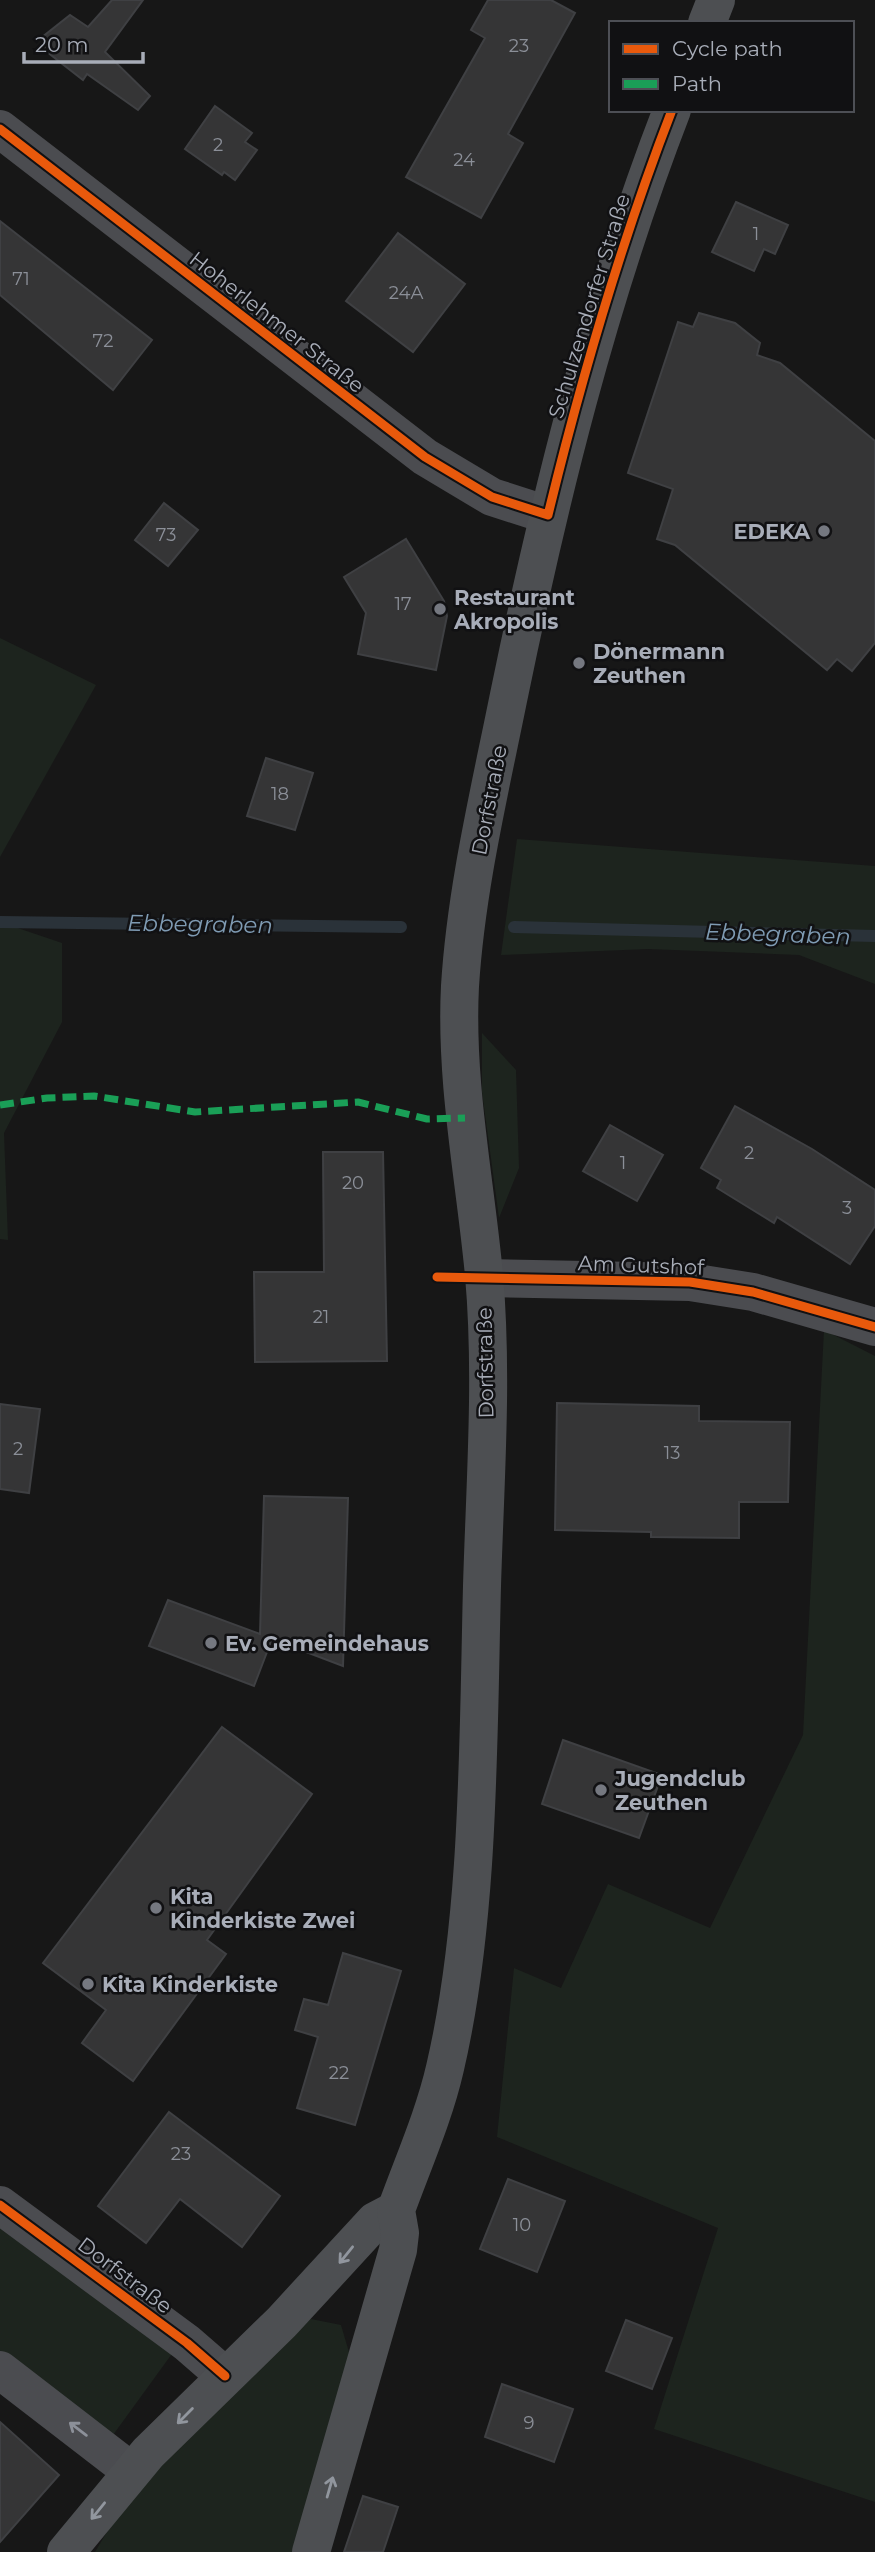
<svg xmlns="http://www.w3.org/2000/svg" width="875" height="2552" font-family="Montserrat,sans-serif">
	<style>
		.green { fill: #1d241e }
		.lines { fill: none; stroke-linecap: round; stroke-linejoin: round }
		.stream { stroke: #2a3239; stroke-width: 12 }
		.building { fill: #353536; stroke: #3f4043; stroke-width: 2 }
		.minor { stroke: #4b4c50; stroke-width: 38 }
		.major { stroke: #4d4f52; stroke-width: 38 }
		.quiet { stroke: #1a9f57; stroke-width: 7; stroke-dasharray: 14 7; stroke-linecap: butt }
		.cycleway-casing { stroke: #111113; stroke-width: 13 }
		.cycleway { stroke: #e8590c; stroke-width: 9 }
		.oneway { stroke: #91969e }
		.oneway2 { stroke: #8c9099 }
		.poi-dot { fill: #757880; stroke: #111113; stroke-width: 2.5 }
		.labels { text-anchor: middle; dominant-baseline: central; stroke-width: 5; stroke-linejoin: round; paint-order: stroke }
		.number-label { font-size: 18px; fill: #8b8f98 }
		.street-label { font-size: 21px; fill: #a8adb8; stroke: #111113 }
		.poi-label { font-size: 21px; font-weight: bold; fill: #a8adb8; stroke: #111113; text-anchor: start }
		.water-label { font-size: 23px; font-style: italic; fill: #7f9bb3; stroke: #111113 }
	</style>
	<rect width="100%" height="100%" fill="#171717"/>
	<g class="green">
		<path d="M0,638L96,685L0,857Z"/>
		<path d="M517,839L875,866V984L799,955L648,949L501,955Z"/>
		<path d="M0,922L62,943V1022L4,1133L8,1240L0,1239Z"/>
		<path d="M482,1033L516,1070L519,1168L499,1218L482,1092Z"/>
		<path d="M824,1330L875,1356V2502L654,2429L718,2228L497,2137L514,1968L561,1988L608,1884L710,1928L803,1735Z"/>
		<path d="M0,2224L174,2351L113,2435L0,2353Z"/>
		<path d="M311,2319L341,2325L351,2359L296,2552H95L123,2505L279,2336Z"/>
	</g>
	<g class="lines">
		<g class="stream">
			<path d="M0,922L401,927"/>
			<path d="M514,927L875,936"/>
		</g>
	</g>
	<g class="building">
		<path d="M112,0H143L105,52L150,96L138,110L87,74L83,80L42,48L47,42L41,38L70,15L88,27Z"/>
		<path d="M488,0H551L575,13L508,134L523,143L481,218L406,177L485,38L471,30Z"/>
		<path d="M215,106L252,133L245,142L257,150L235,180L224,172L222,175L185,149Z"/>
		<path d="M736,202L788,225L775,254L764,249L754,271L712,252Z"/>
		<path d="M0,221L152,340L113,390L0,295Z"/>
		<path d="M398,233L465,284L413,352L346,301Z"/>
		<path d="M699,313L735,323L760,343L757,355L780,363L875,441V643L852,671L837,659L827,670L675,545L657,539L673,489L628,473L678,322L693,327Z"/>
		<path d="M164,503L198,530L168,566L135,540Z"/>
		<path d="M406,539L444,601L447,616L436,670L358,654L366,613L344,577Z"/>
		<path d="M266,758L313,773L295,830L247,816Z"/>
		<path d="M735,1106L812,1149L875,1190V1226L850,1264L777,1217L774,1223L717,1188L721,1180L701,1168Z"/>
		<path d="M610,1125L663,1155L637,1201L583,1171Z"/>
		<path d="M323,1152H383L387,1361L255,1362L254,1272H324Z"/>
		<path d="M557,1403L699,1406V1421L790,1422L788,1502H739V1538L651,1537V1532L555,1530Z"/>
		<path d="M0,1404L40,1409L29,1493L0,1489Z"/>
		<path d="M264,1496L348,1498L343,1666L272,1639L254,1686L149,1646L168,1600L260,1634Z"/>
		<path d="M222,1727L312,1794L207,1940L226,1954L133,2081L82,2043L106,2010L43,1963Z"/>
		<path d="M563,1740L662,1775L639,1838L542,1804Z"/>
		<path d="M343,1953L401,1971L355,2125L297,2108L318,2037L295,2030L304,1999L328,2005Z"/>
		<path d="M169,2112L280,2196L242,2247L180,2199L146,2243L98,2206Z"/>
		<path d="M508,2179L565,2201L537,2272L480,2249Z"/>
		<path d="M626,2320L672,2338L652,2389L606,2371Z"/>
		<path d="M502,2384L573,2409L554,2462L485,2437Z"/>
		<path d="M0,2422L59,2475L0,2542Z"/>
		<path d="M363,2496L398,2507L383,2552H344Z"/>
	</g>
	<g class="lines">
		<g class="minor">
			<path d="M0,129L425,457L492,497L548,515"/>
			<path d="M484,1278L690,1282L753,1292L875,1327"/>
			<path d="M0,2205L187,2343L225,2376"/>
			<path d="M0,2370L131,2471"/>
		</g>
		<g class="major">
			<path d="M707,23L716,0"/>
			<path d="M66,2552L148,2453L282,2322L375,2221L396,2210"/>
			<path d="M311,2552L398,2250L400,2233L396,2210C413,2163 434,2116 445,2068C480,1918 478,1740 482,1586C485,1483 493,1377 484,1275C475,1179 455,1083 460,986C466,890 489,794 508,700C549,500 598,301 672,110"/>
		</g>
		<path class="quiet" d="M0,1105L47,1098L94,1096L195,1112L358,1102L427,1119L465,1118"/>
		<defs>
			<g id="cycleway">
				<path d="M0,129L425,457L492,497L548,515C581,379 621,242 672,110"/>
				<path d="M437,1277L690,1282L753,1292L875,1327"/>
				<path d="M0,2205L187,2343L225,2376"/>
			</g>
		</defs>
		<use href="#cycleway" class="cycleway-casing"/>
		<use href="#cycleway" class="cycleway"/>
	</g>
	<defs><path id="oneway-shaft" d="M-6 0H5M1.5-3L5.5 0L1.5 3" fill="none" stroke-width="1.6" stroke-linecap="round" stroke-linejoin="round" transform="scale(1.75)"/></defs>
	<g class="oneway">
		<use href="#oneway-shaft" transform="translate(346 2255) rotate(129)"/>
		<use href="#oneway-shaft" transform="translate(185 2416) rotate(135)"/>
		<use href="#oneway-shaft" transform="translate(330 2487) rotate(-74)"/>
		<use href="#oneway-shaft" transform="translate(98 2511) rotate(129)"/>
	</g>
	<use class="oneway2" href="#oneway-shaft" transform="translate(78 2429) rotate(-143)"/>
	<g class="poi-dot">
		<circle cx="824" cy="531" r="7"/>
		<circle cx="440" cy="609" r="7"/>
		<circle cx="579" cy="663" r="7"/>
		<circle cx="211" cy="1643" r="7"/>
		<circle cx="601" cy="1790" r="7"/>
		<circle cx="156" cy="1908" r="7"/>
		<circle cx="88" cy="1984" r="7"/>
	</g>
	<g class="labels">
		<g class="number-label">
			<text x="519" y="46">23</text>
			<text x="218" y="145">2</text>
			<text x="464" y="160">24</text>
			<text x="756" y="234">1</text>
			<text x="21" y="279">71</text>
			<text x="406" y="293">24A</text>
			<text x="103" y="341">72</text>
			<text x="166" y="535">73</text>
			<text x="403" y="604">17</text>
			<text x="280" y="794">18</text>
			<text x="749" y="1153">2</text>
			<text x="623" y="1163">1</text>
			<text x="353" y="1183">20</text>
			<text x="847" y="1208">3</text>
			<text x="321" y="1317">21</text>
			<text x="18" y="1449">2</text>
			<text x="672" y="1453">13</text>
			<text x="339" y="2073">22</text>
			<text x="181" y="2154">23</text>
			<text x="522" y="2225">10</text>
			<text x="529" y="2423">9</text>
		</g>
		<g class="street-label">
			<text transform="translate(589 306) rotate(-73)">Schulzendorfer Straße</text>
			<text transform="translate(277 322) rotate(38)">Hoherlehmer Straße</text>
			<text transform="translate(489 800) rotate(-79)">Dorfstraße</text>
			<text transform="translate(641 1265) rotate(2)">Am Gutshof</text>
			<text transform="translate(485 1363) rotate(-91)">Dorfstraße</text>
			<text transform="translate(125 2275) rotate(37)">Dorfstraße</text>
		</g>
		<g class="poi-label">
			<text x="810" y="531" text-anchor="end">EDEKA</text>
			<text x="454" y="597">Restaurant<tspan x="454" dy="24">Akropolis</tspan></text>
			<text x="593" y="651">Dönermann<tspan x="593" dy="24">Zeuthen</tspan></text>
			<text x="225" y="1643">Ev. Gemeindehaus</text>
			<text x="615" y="1778">Jugendclub<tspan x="615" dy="24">Zeuthen</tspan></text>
			<text x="170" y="1896">Kita<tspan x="170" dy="24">Kinderkiste Zwei</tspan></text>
			<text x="102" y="1984">Kita Kinderkiste</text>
		</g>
		<g class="water-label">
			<text transform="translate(200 924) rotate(1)">Ebbegraben</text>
			<text transform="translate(778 934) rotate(2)">Ebbegraben</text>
		</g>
	</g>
	<rect x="609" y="21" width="245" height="91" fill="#111113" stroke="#4d4f55" stroke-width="2"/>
	<rect x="623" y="44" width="35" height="10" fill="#e8590c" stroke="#4d4f55" stroke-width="2"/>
	<text x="672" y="56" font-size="21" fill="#a8adb8">Cycle path</text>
	<rect x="623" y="79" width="35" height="10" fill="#1a9f57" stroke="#4d4f55" stroke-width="2"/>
	<text x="672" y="91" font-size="21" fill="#a8adb8">Path</text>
	<path d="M24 52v10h119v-10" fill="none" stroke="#a8adb8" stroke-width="3.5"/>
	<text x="35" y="52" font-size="21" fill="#a8adb8" stroke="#111113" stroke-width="5" paint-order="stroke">20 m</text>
</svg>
